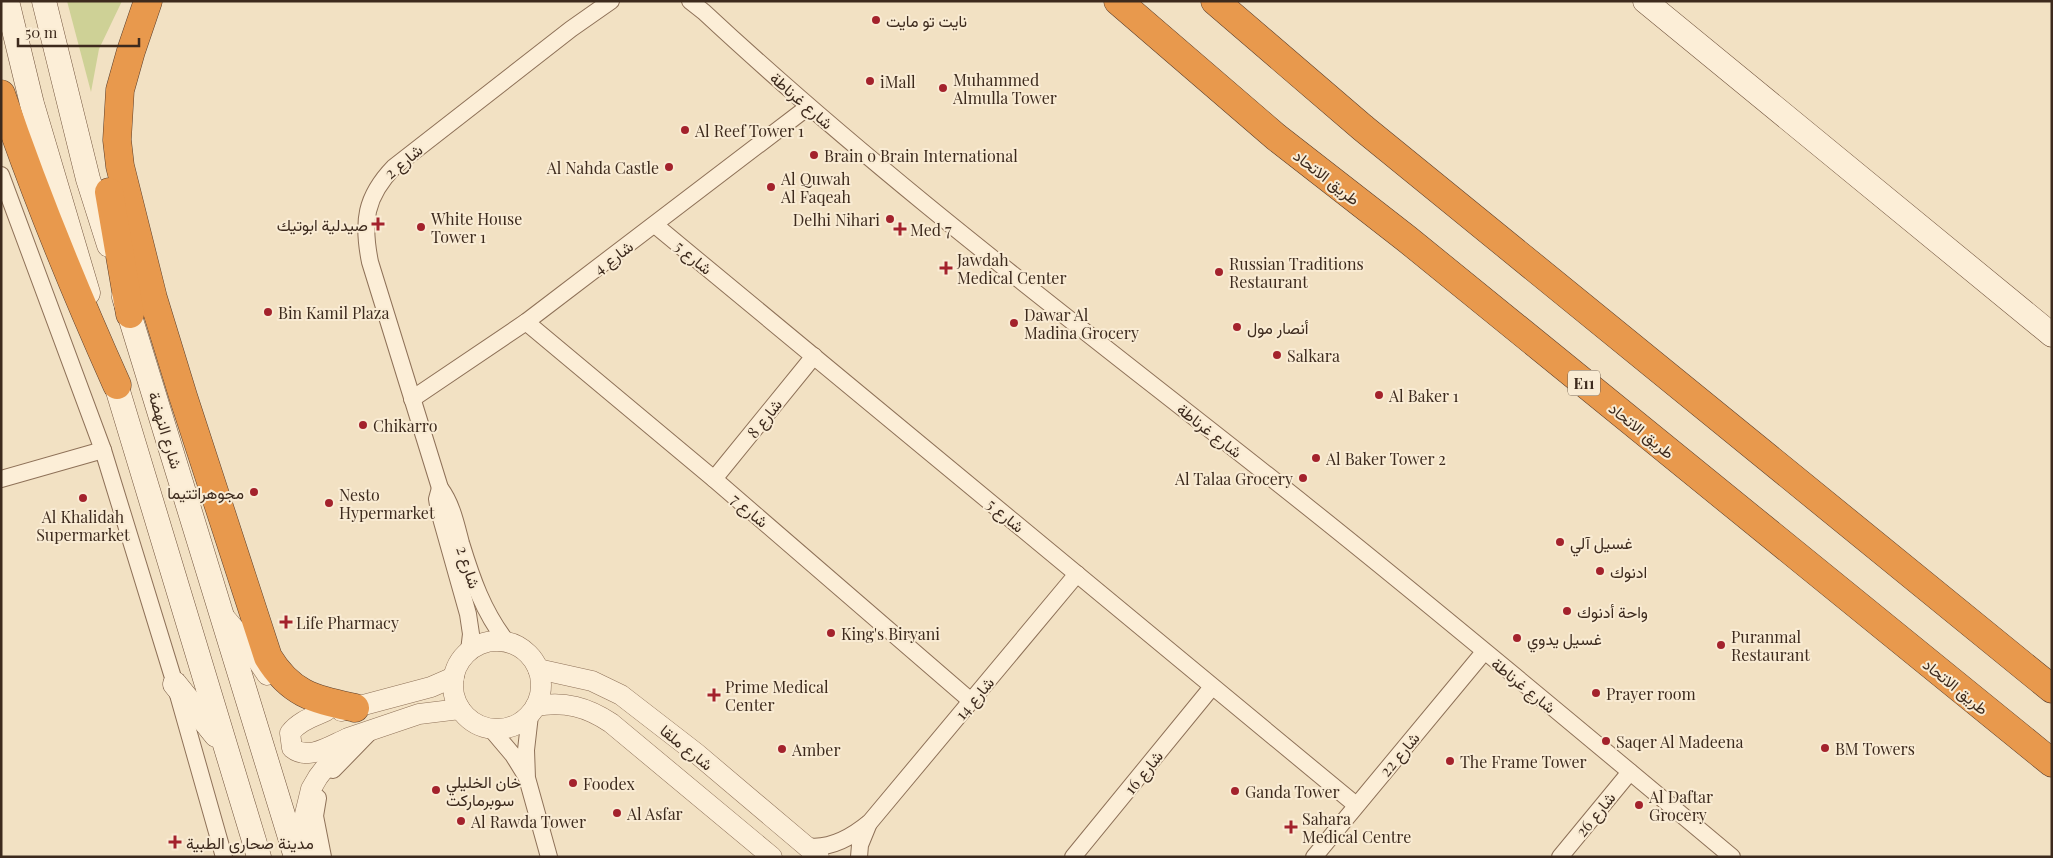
<svg xmlns="http://www.w3.org/2000/svg" width="2053" height="858" font-family="'Playfair Display',Vazirmatn,serif">
	<style>
		.green { fill: #ced196 }
		.lines { fill: none; stroke-linecap: round; stroke-linejoin: round }
		.minor-casing { stroke: #8e7158; stroke-width: 18 }
		.tertiary-casing { stroke: #8e7158; stroke-width: 21 }
		.secondary-casing { stroke: #70523b; stroke-width: 25 }
		.motorway-casing { stroke: #5c3f2c; stroke-width: 29 }
		.minor { stroke: #fceed7; stroke-width: 16 }
		.tertiary { stroke: #fceed7; stroke-width: 20 }
		.secondary { stroke: #fceed7; stroke-width: 24 }
		.motorway { stroke: #e8994d; stroke-width: 28 }
		.poi-dot { fill: #a3222c; stroke: #f9ebd3; stroke-width: 2 }
		.labels { text-anchor: middle; dominant-baseline: central; stroke-width: 4; stroke-linejoin: round; paint-order: stroke }
		.shield { fill: #f9ebd3; stroke: #756454; stroke-width: 1 }
		.shield-label { font-size: 15px; font-weight: bold; fill: #3d2a1d }
		.poi-label { font-size: 16px; fill: #3d2a1d; stroke: #f9ebd3; text-anchor: start }
		.street-label { font-size: 16px; fill: #3d2a1d; stroke: #f9ebd3 }
	</style>
	<rect width="100%" height="100%" fill="#f2e1c3"/>
	<path class="green" d="M67,1H122L99,49L91,92Z"/>
	<g class="lines">
		<defs>
			<g id="minor">
				<path d="M690,1L704,12C895,190 1106,346 1309,508C1452,622 1592,740 1732,857"/>
				<path d="M1,175L103,450L175,684L224,857"/>
				<path d="M655,225L1356,805"/>
				<path d="M526,322L714,479L971,701"/>
				<path d="M412,399L526,322L808,107"/>
				<path d="M1,479L103,450"/>
				<path d="M714,479L814,356"/>
				<path d="M440,488L437,499L439,511L468,614L471,634L469,651"/>
				<path d="M506,641C483,611 472,579 461,543C456,524 452,504 440,488L370,262C362,222 365,197 394,167L571,29L611,1"/>
				<path d="M530,715L526,750L527,778L549,857"/>
				<path d="M491,729L513,755L526,776"/>
				<path d="M333,770L371,731"/>
				<path d="M318,798L315,816L323,857"/>
				<path d="M806,846C830,850 852,837 870,822L1077,574"/>
				<path d="M859,857L860,845L869,823"/>
				<path d="M1073,857L1212,687"/>
				<path d="M1314,857L1484,652"/>
				<path d="M1560,857L1630,772"/>
			</g>
			<g id="tertiary">
				<path d="M222,614L240,635L267,675"/>
				<circle cx="497" cy="685" r="44"/>
				<path d="M538,669L592,681L621,695L696,753L819,857"/>
				<path d="M536,706C565,701 587,707 611,723L772,857"/>
				<path d="M326,711C313,717 299,721 290,733L292,748C308,761 330,746 346,739"/>
				<path d="M341,711L431,687L454,677"/>
				<path d="M313,857L305,827V814L311,789L318,777L348,738L419,714L460,709"/>
			</g>
			<g id="secondary">
				<path d="M7,1L32,104L88,293"/>
				<path d="M44,1L88,179L109,245"/>
				<path d="M1645,1L2052,335"/>
				<path d="M124,297L296,857"/>
				<path d="M111,368L259,857"/>
				<path d="M175,684L216,735"/>
			</g>
			<g id="motorway">
				<path d="M148,1L131,51L120,90L117,140L120,166L153,298L183,396L268,657C291,695 315,699 355,708"/>
				<path d="M1118,1L1276,137L1407,239L2052,763"/>
				<path d="M1215,1L1363,128L2052,689"/>
				<path d="M1,94C35,194 74,289 117,385"/>
				<path d="M109,192L130,314"/>
			</g>
		</defs>
		<use href="#minor" class="minor-casing"/>
		<use href="#tertiary" class="tertiary-casing"/>
		<use href="#secondary" class="secondary-casing"/>
		<use href="#motorway" class="motorway-casing"/>
		<use href="#minor" class="minor"/>
		<use href="#tertiary" class="tertiary"/>
		<use href="#secondary" class="secondary"/>
		<use href="#motorway" class="motorway"/>
	</g>
	<g class="poi-dot">
		<circle cx="876" cy="20" r="5"/>
		<circle cx="870" cy="81" r="5"/>
		<circle cx="943" cy="88" r="5"/>
		<circle cx="685" cy="130" r="5"/>
		<circle cx="814" cy="155" r="5"/>
		<circle cx="669" cy="167" r="5"/>
		<circle cx="771" cy="187" r="5"/>
		<circle cx="890" cy="219" r="5"/>
		<path d="M375.5 216.5h5v5h5v5h-5v5h-5v-5h-5v-5h5z"/>
		<circle cx="421" cy="227" r="5"/>
		<path d="M897.5 221.5h5v5h5v5h-5v5h-5v-5h-5v-5h5z"/>
		<path d="M943.5 260.5h5v5h5v5h-5v5h-5v-5h-5v-5h5z"/>
		<circle cx="1219" cy="272" r="5"/>
		<circle cx="268" cy="312" r="5"/>
		<circle cx="1014" cy="323" r="5"/>
		<circle cx="1237" cy="327" r="5"/>
		<circle cx="1277" cy="355" r="5"/>
		<circle cx="1379" cy="395" r="5"/>
		<circle cx="363" cy="425" r="5"/>
		<circle cx="1316" cy="458" r="5"/>
		<circle cx="1303" cy="478" r="5"/>
		<circle cx="254" cy="492" r="5"/>
		<circle cx="83" cy="498" r="5"/>
		<circle cx="329" cy="503" r="5"/>
		<circle cx="1560" cy="542" r="5"/>
		<circle cx="1600" cy="571" r="5"/>
		<circle cx="1567" cy="611" r="5"/>
		<path d="M283.5 614.5h5v5h5v5h-5v5h-5v-5h-5v-5h5z"/>
		<circle cx="831" cy="633" r="5"/>
		<circle cx="1517" cy="638" r="5"/>
		<circle cx="1721" cy="645" r="5"/>
		<circle cx="1596" cy="693" r="5"/>
		<path d="M711.5 687.5h5v5h5v5h-5v5h-5v-5h-5v-5h5z"/>
		<circle cx="1606" cy="741" r="5"/>
		<circle cx="1825" cy="748" r="5"/>
		<circle cx="782" cy="749" r="5"/>
		<circle cx="1450" cy="761" r="5"/>
		<circle cx="573" cy="783" r="5"/>
		<circle cx="436" cy="790" r="5"/>
		<circle cx="1235" cy="791" r="5"/>
		<circle cx="1639" cy="805" r="5"/>
		<circle cx="617" cy="813" r="5"/>
		<circle cx="461" cy="821" r="5"/>
		<path d="M1288.5 819.5h5v5h5v5h-5v5h-5v-5h-5v-5h5z"/>
		<path d="M172.5 834.5h5v5h5v5h-5v5h-5v-5h-5v-5h5z"/>
	</g>
	<g class="labels">
		<rect class="shield" x="1568" y="370.5" width="32" height="25" rx="4"/>
		<g class="shield-label">
			<text x="1584" y="383">E11</text>
		</g>
		<g class="poi-label">
			<text x="886" y="20">نايت تو مايت</text>
			<text x="953" y="79">Muhammed<tspan x="953" dy="18">Almulla Tower</tspan></text>
			<text x="880" y="81">iMall</text>
			<text x="695" y="130">Al Reef Tower 1</text>
			<text x="824" y="155">Brain o Brain International</text>
			<text x="659" y="167" text-anchor="end">Al Nahda Castle</text>
			<text x="781" y="178">Al Quwah<tspan x="781" dy="18">Al Faqeah</tspan></text>
			<text x="431" y="218">White House<tspan x="431" dy="18">Tower 1</tspan></text>
			<text x="880" y="219" text-anchor="end">Delhi Nihari</text>
			<text x="368" y="224" text-anchor="end">صيدلية ابوتيك</text>
			<text x="910" y="229">Med 7</text>
			<text x="957" y="259">Jawdah<tspan x="957" dy="18">Medical Center</tspan></text>
			<text x="1229" y="263">Russian Traditions<tspan x="1229" dy="18">Restaurant</tspan></text>
			<text x="278" y="312">Bin Kamil Plaza</text>
			<text x="1024" y="314">Dawar Al<tspan x="1024" dy="18">Madina Grocery</tspan></text>
			<text x="1247" y="327">أنصار مول</text>
			<text x="1287" y="355">Salkara</text>
			<text x="1389" y="395">Al Baker 1</text>
			<text x="373" y="425">Chikarro</text>
			<text x="1326" y="458">Al Baker Tower 2</text>
			<text x="1293" y="478" text-anchor="end">Al Talaa Grocery</text>
			<text x="244" y="492" text-anchor="end">مجوهراتتيما</text>
			<text x="339" y="494">Nesto<tspan x="339" dy="18">Hypermarket</tspan></text>
			<text x="83" y="516" text-anchor="middle">Al Khalidah<tspan x="83" dy="18">Supermarket</tspan></text>
			<text x="1570" y="542">غسيل آلي</text>
			<text x="1610" y="571">ادنوك</text>
			<text x="1577" y="611">واحة أدنوك</text>
			<text x="296" y="622">Life Pharmacy</text>
			<text x="841" y="633">King's Biryani</text>
			<text x="1731" y="636">Puranmal<tspan x="1731" dy="18">Restaurant</tspan></text>
			<text x="1527" y="638">غسيل يدوي</text>
			<text x="725" y="686">Prime Medical<tspan x="725" dy="18">Center</tspan></text>
			<text x="1606" y="693">Prayer room</text>
			<text x="1616" y="741">Saqer Al Madeena</text>
			<text x="1835" y="748">BM Towers</text>
			<text x="792" y="749">Amber</text>
			<text x="1460" y="761">The Frame Tower</text>
			<text x="446" y="781">خان الخليلي<tspan x="446" dy="18">سوبرماركت</tspan></text>
			<text x="583" y="783">Foodex</text>
			<text x="1245" y="791">Ganda Tower</text>
			<text x="1649" y="796">Al Daftar<tspan x="1649" dy="18">Grocery</tspan></text>
			<text x="627" y="813">Al Asfar</text>
			<text x="1302" y="818">Sahara<tspan x="1302" dy="18">Medical Centre</tspan></text>
			<text x="471" y="821">Al Rawda Tower</text>
			<text x="186" y="842">مدينة صحارى الطبية</text>
		</g>
		<g class="street-label">
			<text transform="translate(802 100) rotate(41)">شارع غرناطة</text>
			<text transform="translate(403 161) rotate(-40)">شارع 2</text>
			<text transform="translate(1327 177) rotate(38)">طريق الاتحاد</text>
			<text transform="translate(613 257) rotate(-37)">شارع 4</text>
			<text transform="translate(694 257) rotate(40)">شارع 5</text>
			<text transform="translate(764 418) rotate(-51)">شارع 8</text>
			<text transform="translate(166 430) rotate(73)">شارع النهضة</text>
			<text transform="translate(1210 430) rotate(38)">شارع غرناطة</text>
			<text transform="translate(1642 430) rotate(39)">طريق الاتحاد</text>
			<text transform="translate(750 510) rotate(40)">شارع 7</text>
			<text transform="translate(1006 515) rotate(40)">شارع 5</text>
			<text transform="translate(469 567) rotate(72)">شارع 2</text>
			<text transform="translate(1524 685) rotate(39)">شارع غرناطة</text>
			<text transform="translate(1956 686) rotate(39)">طريق الاتحاد</text>
			<text transform="translate(974 698) rotate(-50)">شارع 14</text>
			<text transform="translate(687 747) rotate(39)">شارع ملقا</text>
			<text transform="translate(1399 754) rotate(-50)">شارع 22</text>
			<text transform="translate(1143 772) rotate(-51)">شارع 16</text>
			<text transform="translate(1595 814) rotate(-51)">شارع 26</text>
		</g>
	</g>
	<rect width="2053" height="858" fill="none" stroke="#3d2a1d" stroke-width="5"/>
	<path d="M18 38v8h121v-8" fill="none" stroke="#3d2a1d" stroke-width="2.5"/>
	<text x="25" y="38" font-size="15" fill="#3d2a1d" stroke="#f9ebd3" stroke-width="4" paint-order="stroke">50 m</text>
</svg>
